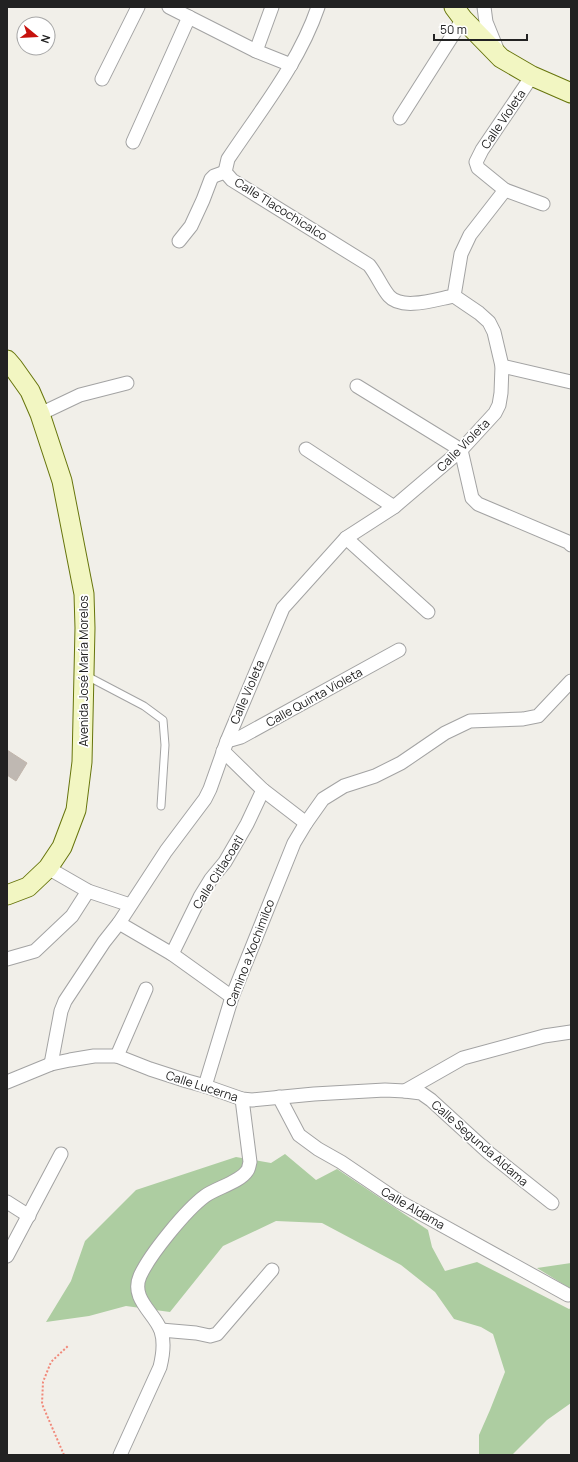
<svg xmlns="http://www.w3.org/2000/svg" width="578" height="1462" font-family="Manrope,sans-serif">
	<style>
		.forest { fill: #adcda1 }
		.building { fill: #bfb8b2; stroke: #c2b6ac }
		.lines { fill: none; stroke-linecap: round; stroke-linejoin: round }
		.service-casing { stroke: #a3a3a3; stroke-width: 9 }
		.minor-casing { stroke: #a3a3a3; stroke-width: 15 }
		.secondary-casing { stroke: #67750c; stroke-width: 21 }
		.path { stroke: #f1897a; stroke-width: 2; stroke-dasharray: 2 2; stroke-linecap: butt }
		.service { stroke: #fff; stroke-width: 7 }
		.minor { stroke: #fff; stroke-width: 13 }
		.secondary { stroke: #f2f6c2; stroke-width: 19 }
		.labels { text-anchor: middle; dominant-baseline: central; stroke-width: 3.5; stroke-linejoin: round; paint-order: stroke }
		.street-label { font-size: 12px; fill: #222; stroke: #fff }
	</style>
	<rect width="100%" height="100%" fill="#f1efe9"/>
	<g class="forest">
		<path d="M285,1154L316,1180L337,1169L428,1230L432,1247L445,1271L477,1262L569,1309L571,1308V1403L547,1420L512,1455H479V1435L490,1410L505,1372L493,1334L481,1327L454,1319L435,1292L401,1265L322,1223L276,1221L223,1246L170,1312L126,1306L89,1316L46,1322L71,1281L85,1241L136,1190L236,1157L271,1163Z"/>
		<path d="M571,1263V1289L537,1268Z"/>
	</g>
	<path class="building" d="M7,750L27,763L16,781L7,775Z"/>
	<g class="lines">
		<defs>
			<path id="service" d="M85,675L144,706L163,720L165,745L161,806"/>
			<g id="minor">
				<path d="M169,7L256,51L291,65"/>
				<path d="M318,7C299,63 260,111 228,159L225,172L232,180L369,265C377,275 382,288 389,296C402,311 437,299 454,296"/>
				<path d="M484,7L486,22L497,49"/>
				<path d="M256,51L272,7"/>
				<path d="M102,79L138,7"/>
				<path d="M400,118L463,19"/>
				<path d="M133,142L189,17"/>
				<path d="M505,190L543,204"/>
				<path d="M179,241L191,226L203,200L211,179L214,176L225,172"/>
				<path d="M502,366L571,382"/>
				<path d="M357,386L461,450L472,498L478,504L568,542L571,545"/>
				<path d="M40,414L80,395L127,383"/>
				<path d="M306,449L394,507"/>
				<path d="M346,538L428,612"/>
				<path d="M227,741L241,737L399,650"/>
				<path d="M223,751L263,790L306,823"/>
				<path d="M48,868L88,891L130,905"/>
				<path d="M119,923L172,954L232,997"/>
				<path d="M172,954L200,897L211,879L225,862L247,824L263,790"/>
				<path d="M7,959L35,951L72,916L88,891"/>
				<path d="M117,1056L146,989"/>
				<path d="M51,1064L61,1011L65,1001L104,942L119,923L166,851L205,799L210,789L227,741L283,608L346,538L394,507L461,450L495,413L499,405L501,393L502,366L494,332L489,322L479,313L454,296L461,254L470,235L505,190L478,168L476,162L482,150L532,76"/>
				<path d="M7,1082L51,1064L70,1060L94,1056H117L150,1069L187,1081L205,1086L242,1099L252,1100L314,1094L385,1090L405,1091L421,1093L431,1100L489,1153L552,1203"/>
				<path d="M205,1086L232,997L294,843L306,823L323,799L344,786L375,776L401,763L445,733L470,721L523,719L538,716L571,681"/>
				<path d="M405,1091L463,1058L544,1036L571,1032"/>
				<path d="M279,1097L299,1135L318,1149L341,1162L400,1202L568,1295"/>
				<path d="M7,1202L29,1216"/>
				<path d="M7,1256L61,1154"/>
				<path d="M161,1330L196,1333L210,1336L217,1334L272,1270"/>
				<path d="M120,1455L160,1367C163,1355 165,1343 161,1331C155,1313 130,1299 140,1276C150,1254 186,1210 205,1196C216,1188 240,1182 247,1171C249,1169 249,1165 250,1162L242,1099"/>
			</g>
			<g id="secondary">
				<path d="M454,7L463,19L501,58L532,76L571,93"/>
				<path d="M7,360L13,367L30,391L40,414L62,481L84,594L85,628L82,762L76,810L62,847L48,868L28,887L7,895"/>
			</g>
		</defs>
		<use href="#service" class="service-casing"/>
		<use href="#minor" class="minor-casing"/>
		<use href="#secondary" class="secondary-casing"/>
		<path class="path" d="M64,1455L42,1404L43,1382L51,1362L69,1345"/>
		<use href="#service" class="service"/>
		<use href="#minor" class="minor"/>
		<use href="#secondary" class="secondary"/>
	</g>
	<g class="labels">
		<g class="street-label">
			<text transform="translate(503 119) rotate(-56)">Calle Violeta</text>
			<text transform="translate(281 209) rotate(32)">Calle Tlacochicalco</text>
			<text transform="translate(463 445) rotate(-45)">Calle Violeta</text>
			<text transform="translate(83 671) rotate(-90)">Avenida José María Morelos</text>
			<text transform="translate(247 692) rotate(-67)">Calle Violeta</text>
			<text transform="translate(314 697) rotate(-29)">Calle Quinta Violeta</text>
			<text transform="translate(218 872) rotate(-58)">Calle Citlacoatl</text>
			<text transform="translate(250 953) rotate(-69)">Camino a Xochimilco</text>
			<text transform="translate(202 1086) rotate(18)">Calle Lucerna</text>
			<text transform="translate(480 1143) rotate(41)">Calle Segunda Aldama</text>
			<text transform="translate(413 1208) rotate(30)">Calle Aldama</text>
		</g>
	</g>
	<rect width="578" height="1462" fill="none" stroke="#222222" stroke-width="16"/>
	<g transform="translate(36 36) rotate(108)"><circle r="19" fill="#ffffff" stroke="#a7a7a7"/>
	<path d="M0-3L7 15L0 10L-7 15Z" fill="#c6120d"/>
	<text y="-6" font-size="11" font-weight="bold" text-anchor="middle" fill="#222222">N</text>
	</g>
	<path d="M434 34v6h93v-6" fill="none" stroke="#222222" stroke-width="2"/>
	<text x="440" y="34" font-size="12" fill="#222222" stroke="#ffffff" stroke-width="3" paint-order="stroke">50 m</text>
</svg>
